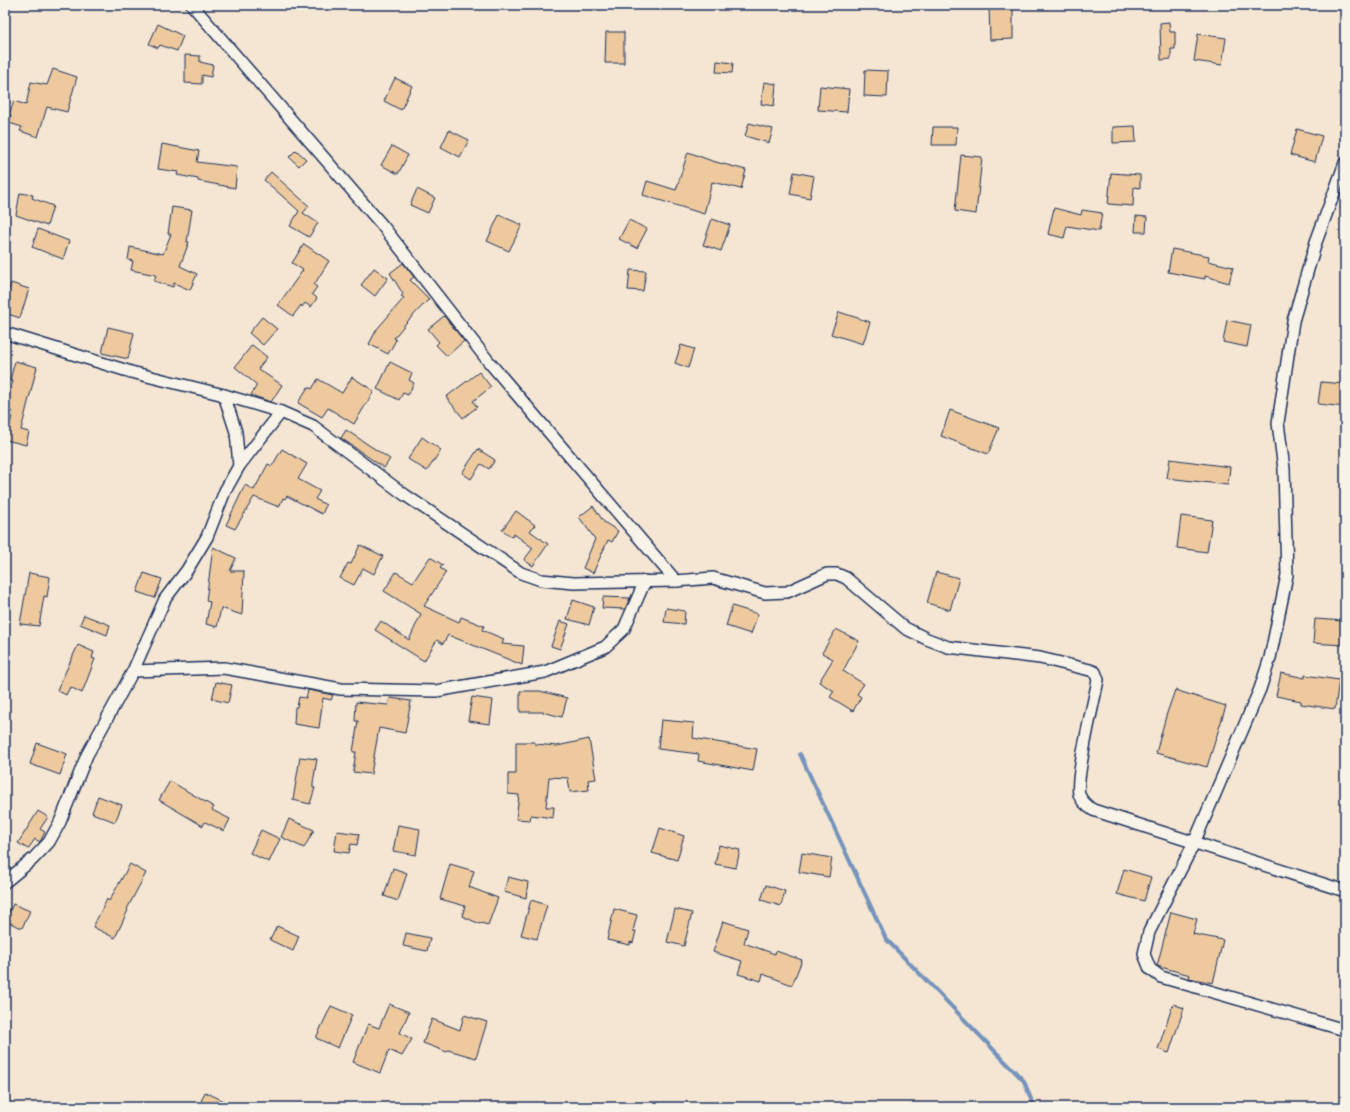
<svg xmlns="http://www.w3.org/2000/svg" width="1350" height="1112" font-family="'Comic Neue',sans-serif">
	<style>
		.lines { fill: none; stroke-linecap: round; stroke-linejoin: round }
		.stream { stroke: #7593bc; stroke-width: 4 }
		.building { fill: #edc99d; stroke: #1b2f5e }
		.street-casing { stroke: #1b2f5e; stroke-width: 14 }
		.street { stroke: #f7f3e8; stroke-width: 11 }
	</style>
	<rect width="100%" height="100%" fill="#f4e6d2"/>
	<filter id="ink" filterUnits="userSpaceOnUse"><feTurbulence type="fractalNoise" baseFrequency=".025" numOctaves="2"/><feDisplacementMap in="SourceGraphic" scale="8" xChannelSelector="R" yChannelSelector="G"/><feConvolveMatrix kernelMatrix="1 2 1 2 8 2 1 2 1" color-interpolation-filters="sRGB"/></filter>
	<g filter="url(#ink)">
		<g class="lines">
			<path class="stream" d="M800,754L886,939L1024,1081L1034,1107"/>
		</g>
		<g class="building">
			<path d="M989,5H1013V39L990,40Z"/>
			<path d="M1169,22L1170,32H1175V49H1171V59L1161,60L1160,23Z"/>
			<path d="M158,24L183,36L177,51L160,45L158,48L149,44Z"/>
			<path d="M606,32H624V63H605Z"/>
			<path d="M1198,34L1226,38L1222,65L1194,61Z"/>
			<path d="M185,55L200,56V62L213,65L211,77L202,75V84L185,83Z"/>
			<path d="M717,61L733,63L732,73L716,72Z"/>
			<path d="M53,69L77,77L67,112L47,107L38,137L20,131L22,127L9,123L11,115H9L14,101L26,105L31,82L47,85Z"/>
			<path d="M865,70L888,71L887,97L864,96Z"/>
			<path d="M395,78L412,86L401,110L384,101Z"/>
			<path d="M764,82L776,84L774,106L761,104Z"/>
			<path d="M820,86L849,89L847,112L818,110Z"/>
			<path d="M749,123L773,129L769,143L745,136Z"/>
			<path d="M1135,126L1136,142L1113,143V127Z"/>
			<path d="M933,127H957L956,145H932Z"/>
			<path d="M1297,129L1322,136L1315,162L1290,155Z"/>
			<path d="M449,130L469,140L460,157L441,147Z"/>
			<path d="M162,144L199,151L197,162L237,167L235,188L198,181V179L177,175L178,172L158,169Z"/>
			<path d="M392,146L408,155L398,174L381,165Z"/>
			<path d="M296,150L306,159L299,166L289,157Z"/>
			<path d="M688,152L712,161L746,170L741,189L712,182L704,214L643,195L647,181L676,190Z"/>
			<path d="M961,155L982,157L976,214L955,211Z"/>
			<path d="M271,172L309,206L303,213L318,223L309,237L290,226L299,211L264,180Z"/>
			<path d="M794,172L814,176L810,198L790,194Z"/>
			<path d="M1111,173L1140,175V188L1134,187L1133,206L1108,204Z"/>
			<path d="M417,189L435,198L428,213L410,205Z"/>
			<path d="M20,193L33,195L32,198L53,206L47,226L16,215Z"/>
			<path d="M172,207L192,210L187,242H189L180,266L197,274L190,290L174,283L173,287L154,281L156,275L131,270L133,261L128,260L130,247L163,254L171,234H168Z"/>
			<path d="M1054,208L1081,215L1082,210L1102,213L1099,231L1067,226L1064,238L1048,234Z"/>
			<path d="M499,215L522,225L509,251L487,241Z"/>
			<path d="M1136,216L1147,217L1146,232H1135Z"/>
			<path d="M712,219L730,225L721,251L703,245Z"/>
			<path d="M629,220L647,229L637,248L619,239Z"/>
			<path d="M38,229L69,241L63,259L32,247Z"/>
			<path d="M304,244L329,261L314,285L317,287L312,294L317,298L311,307L305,303L302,307L301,305L293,316L278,305L303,270L292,263Z"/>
			<path d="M1172,249L1209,256L1208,261L1233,267L1229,283L1205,276V279L1168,272Z"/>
			<path d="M403,263L414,277L410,280L429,299L406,323L394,338L396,340L388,354L369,344L377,329L404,298L401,296L403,294L390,273Z"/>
			<path d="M374,268L388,278L375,296L361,285Z"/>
			<path d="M630,270L646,271L643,291L628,290Z"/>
			<path d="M11,283L29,289L20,318L5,313V302Z"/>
			<path d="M839,312L870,322L863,344L831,334Z"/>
			<path d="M444,316L464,341L447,356L436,345L439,342L428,329Z"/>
			<path d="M262,317L277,329L263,345L249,333Z"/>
			<path d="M1227,320L1251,325L1247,347L1223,342Z"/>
			<path d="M108,327L134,333L128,359L102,353Z"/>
			<path d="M252,345L267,357L258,369L282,385L271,402L251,395L257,385L235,367Z"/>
			<path d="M681,345L694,349L688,368L675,363Z"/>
			<path d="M15,361L37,367L21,430L29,432L26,445L6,440L13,412L5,410L13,381L10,380Z"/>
			<path d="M390,362L412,373L409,380L414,383L408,395L403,393L399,400L377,389Z"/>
			<path d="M479,372L491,387L473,401L477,407L463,418L446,397Z"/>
			<path d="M352,377L374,391L354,424L328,408L322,417L298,403L308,387L312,389L318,379L342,393Z"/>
			<path d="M1321,382L1345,384V407L1318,404Z"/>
			<path d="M950,410L999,428L988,454L941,436Z"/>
			<path d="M346,430L390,459L384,468L341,438Z"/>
			<path d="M422,437L441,450L427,471L408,459Z"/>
			<path d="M282,449L307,464L298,479L320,491L315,499L326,505L322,514L287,496L285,499L283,498L279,507L254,497L235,529L226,525L245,485L254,490L268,464L272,466Z"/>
			<path d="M478,449L495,460L489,469L481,464L471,479L462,473Z"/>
			<path d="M1170,459L1230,467L1228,485L1167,478Z"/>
			<path d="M593,506L604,522L618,531L612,542L608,540L593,573L583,568L595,539L579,517Z"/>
			<path d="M516,511L535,525L530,531L548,544L533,566L524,560L533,548L514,534L512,537L502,530Z"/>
			<path d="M1181,516L1212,520L1207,552L1177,548Z"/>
			<path d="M360,545L383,556L374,574L363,568L354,585L340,578L348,563L351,564Z"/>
			<path d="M213,547L236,558L230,571H244L242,615L221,608L217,627L206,624L210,602L206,601Z"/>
			<path d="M430,557L443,565L440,568L446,572L424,606L459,622L461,617L484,626L482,630L504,639L502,644L524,646L522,665L448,635L443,644L437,640L424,661L375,630L381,621L409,640L421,614L384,591L396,572L413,582Z"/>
			<path d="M936,572L959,578L950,610L927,603Z"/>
			<path d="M29,573L50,577L47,597L44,596L39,626L20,624Z"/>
			<path d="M144,573L162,579L155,598L137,592Z"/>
			<path d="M603,597L630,598L625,609L602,608Z"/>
			<path d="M573,600L594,607L589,625L567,619Z"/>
			<path d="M732,606L758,614L751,634L726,626Z"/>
			<path d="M666,608L685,611L684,624L664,622Z"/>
			<path d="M84,615L110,625L107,635L80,624Z"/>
			<path d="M1315,619L1345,621L1343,645L1313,643Z"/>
			<path d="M560,621L569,624L560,649L551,646Z"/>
			<path d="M836,629L859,641L843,671L864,684L857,694L861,697L853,711L830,697L834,691L819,682L833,659L822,653Z"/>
			<path d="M78,645L94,652L92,658L95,659L82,693L70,687L66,695L57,690Z"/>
			<path d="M1281,673L1305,678V675L1339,680L1335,709L1301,704V701L1276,696Z"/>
			<path d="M216,682L232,685L228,703L212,699Z"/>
			<path d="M308,690L333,695L331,700L323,698L319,728L294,724L295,707H297L299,697L306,698Z"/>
			<path d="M1175,690L1226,706L1207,767L1156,753L1166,716Z"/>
			<path d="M520,691H540L567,698L562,717L542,712H520Z"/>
			<path d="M472,697L493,700L490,724L468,721Z"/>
			<path d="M390,698L411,701L405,733L379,728L371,774L353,772L356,752H353L358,721H355L356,702L388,705Z"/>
			<path d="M661,720L694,723L693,738L757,749L753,771L698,761L699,754L658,749Z"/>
			<path d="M589,739L596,779L588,780L589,790L570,792L568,778L549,777L546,807H554L553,818L531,815L530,820L516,819L519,795L508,794V774H516V742H535V744L557,746Z"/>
			<path d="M37,743L67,754L60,775L30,764Z"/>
			<path d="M300,757L317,759L313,783V788H315L310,804L293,800Z"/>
			<path d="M170,781L214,807L212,810L230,819L224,831L205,822L203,826L159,800Z"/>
			<path d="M98,796L122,805L115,822L92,813Z"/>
			<path d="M38,811L48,817L40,829L45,832L40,842L35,839L28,849L18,843Z"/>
			<path d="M289,819L314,830L304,848L281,837Z"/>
			<path d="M398,825L420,829L416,855L393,851Z"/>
			<path d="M660,828L684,836L677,860L652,853Z"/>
			<path d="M261,830L280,839L269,862L250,853Z"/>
			<path d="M337,831L359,834L357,845L351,844L349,853L334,851Z"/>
			<path d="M719,845L740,850L736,868L715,864Z"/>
			<path d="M802,853L832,858L829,877L799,872Z"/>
			<path d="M130,864L146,873L127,909L128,910L115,938L93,927L107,899L109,901Z"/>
			<path d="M450,864L474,871L469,887L498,898L488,925L481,923L480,924L462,916L465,906L440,899Z"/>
			<path d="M393,868L407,873L398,901L384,896Z"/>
			<path d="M1124,869L1151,877L1144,901L1117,894Z"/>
			<path d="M508,877L528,882L526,898L504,892Z"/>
			<path d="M766,885L785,891L781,906L761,900Z"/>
			<path d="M531,900L547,905L537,939L521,935Z"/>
			<path d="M13,904L30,911L22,928L5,921Z"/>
			<path d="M614,909L637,915L633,931H636L633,943L630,942V945L607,940Z"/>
			<path d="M675,909L692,913L684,946L667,942Z"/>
			<path d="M1171,912L1197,919L1193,934L1223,940L1213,983L1189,978L1190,975L1157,966Z"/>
			<path d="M723,921L748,929L744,943L775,954L776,951L802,960L792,985L763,974L761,981L738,974L742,961L713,952Z"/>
			<path d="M277,926L299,936L293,951L270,940Z"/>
			<path d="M406,933L430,938L427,951L403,946Z"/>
			<path d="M389,1004L409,1012L400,1033L412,1039L402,1056L389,1050L380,1073L353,1062L368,1024L379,1028Z"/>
			<path d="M1173,1004L1184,1008L1169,1053L1158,1049Z"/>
			<path d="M331,1006L352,1015L338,1048L316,1038Z"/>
			<path d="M464,1015L487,1022L476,1058L448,1050L447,1052L423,1043L432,1019L460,1030Z"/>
			<path d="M205,1092L237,1107H206L200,1104Z"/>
		</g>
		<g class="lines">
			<defs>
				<g id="street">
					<path d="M192,5L382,225L489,362L676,581"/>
					<path d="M1345,163L1316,242L1293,321L1278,423L1284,469L1287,575L1270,658L1260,689L1194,843L1149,932L1144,954L1150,969L1161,977L1345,1030"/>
					<path d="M5,333L131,372L224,395L281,412L313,426L405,495L521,573L541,580L574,583L676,581L713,578L765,593L787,592L827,574H837L846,578L905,628L927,639L948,647L1040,658L1090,670L1095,672L1098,680C1094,701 1075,779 1079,794C1081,801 1087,806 1093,810L1345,891"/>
					<path d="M224,395L236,432L239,466"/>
					<path d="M133,671L224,668L341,689L436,691L545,672L605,647L624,629L645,581"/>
					<path d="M5,882L33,859L49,842L60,822L87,755L133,671L165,599L187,570L207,537L225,491L239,466L281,412"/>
				</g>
			</defs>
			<use href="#street" class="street-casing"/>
			<use href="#street" class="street"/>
		</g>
	</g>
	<rect width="1350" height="1112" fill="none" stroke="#f7f3e8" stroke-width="20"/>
	<rect x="10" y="10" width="1330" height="1092" fill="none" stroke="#1b2f5e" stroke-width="1.5" filter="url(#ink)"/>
</svg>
